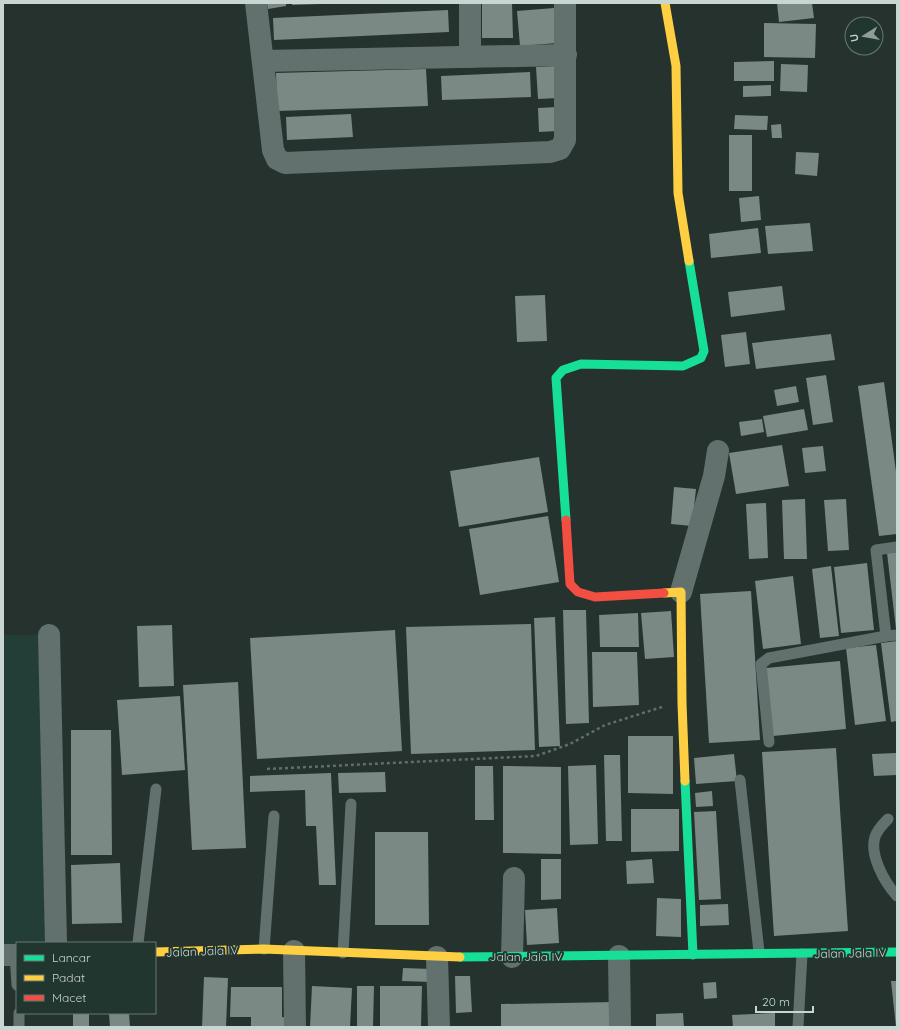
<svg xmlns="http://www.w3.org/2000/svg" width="900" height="1030" font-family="Quicksand,sans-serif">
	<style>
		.built { fill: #233e37 }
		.building { fill: #7a8984 }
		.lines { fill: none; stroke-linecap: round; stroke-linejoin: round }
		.path { stroke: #616d69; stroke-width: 2.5; stroke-dasharray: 3 3; stroke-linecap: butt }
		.lane { stroke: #62716d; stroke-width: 11 }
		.street { stroke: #62716d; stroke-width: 22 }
		.fast { stroke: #16e098; stroke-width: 9 }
		.slow { stroke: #ffcf43; stroke-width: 9 }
		.jam { stroke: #f24e42; stroke-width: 9 }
		.labels { text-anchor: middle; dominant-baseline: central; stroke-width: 4; stroke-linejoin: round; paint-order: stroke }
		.street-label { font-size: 12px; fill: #c9d5d1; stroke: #223630 }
	</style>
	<rect width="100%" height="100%" fill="#26322e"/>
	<path class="built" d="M3,635H38L50,943H17V950H3Z"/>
	<g class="building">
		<path d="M267,3H286V6L268,9Z"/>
		<path d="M292,3H320V4L292,5Z"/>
		<path d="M482,3H512L513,38H482Z"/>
		<path d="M777,3H812L814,18L779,22Z"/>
		<path d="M554,8L557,43L520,46L517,11Z"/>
		<path d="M448,10L449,32L274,40L273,18Z"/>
		<path d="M764,23L816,24L815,58L764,57Z"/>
		<path d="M774,61V81H734V62Z"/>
		<path d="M781,64L808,65L807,92L780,91Z"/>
		<path d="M557,66L558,98L538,99L536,67Z"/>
		<path d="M426,69L428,106L277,111L276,73Z"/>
		<path d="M530,72L531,97L442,100L441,76Z"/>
		<path d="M771,85V96L743,97V86Z"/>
		<path d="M557,107L558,131L539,132L538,108Z"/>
		<path d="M351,114L353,137L287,140L286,117Z"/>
		<path d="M735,115L768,116L767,130L734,129Z"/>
		<path d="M781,124L782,138H772L771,125Z"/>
		<rect x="729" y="135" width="23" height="56"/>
		<path d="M796,152L819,153L817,176L795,174Z"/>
		<path d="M759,196L761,220L741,222L739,198Z"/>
		<path d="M810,223L813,251L768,254L765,226Z"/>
		<path d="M758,228L761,253L711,258L709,234Z"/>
		<path d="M782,286L785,310L731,317L728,292Z"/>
		<path d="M545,295L547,341L517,342L515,296Z"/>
		<path d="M746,332L750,364L725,367L721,335Z"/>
		<path d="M831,334L835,360L756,369L752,343Z"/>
		<path d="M826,375L833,422L813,425L806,378Z"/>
		<path d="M884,382L897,479V534L879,536L858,386Z"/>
		<path d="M796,386L799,402L777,406L774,390Z"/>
		<path d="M804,409L808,430L767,437L763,416Z"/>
		<path d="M762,419L764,432L741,436L739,422Z"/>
		<path d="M782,445L789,486L736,494L729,453Z"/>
		<path d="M823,446L826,471L805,473L802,448Z"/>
		<path d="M539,457L548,512L459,527L450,471Z"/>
		<path d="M674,487L696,489L692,526L671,524Z"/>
		<path d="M805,499L807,559H784L782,500Z"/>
		<path d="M846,499L849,550L828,551L824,500Z"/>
		<path d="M766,503L768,558L749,559L746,504Z"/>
		<path d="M548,516L559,582L480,595L469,529Z"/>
		<path d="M897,552V629H896L887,553Z"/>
		<path d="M867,563L874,630L841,633L834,567Z"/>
		<path d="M831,566L839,636L820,638L812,569Z"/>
		<path d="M793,576L801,644L763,649L755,581Z"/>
		<path d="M751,591L760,740L709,743L700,594Z"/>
		<path d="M563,610H586L589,723L566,724Z"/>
		<path d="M671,611L674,657L645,659L641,613Z"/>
		<path d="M638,613L639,647H600L599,615Z"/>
		<path d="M555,617L560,746L539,747L534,618Z"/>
		<path d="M531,624L535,750L411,754L406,627Z"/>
		<path d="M172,625L174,686L139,687L137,626Z"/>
		<path d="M395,630L402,751L257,759L250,638Z"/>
		<path d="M897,641V721L891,722L881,643Z"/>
		<path d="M876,645L886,721L855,725L846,648Z"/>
		<path d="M592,652H637L639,705L593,707Z"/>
		<path d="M840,661L846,729L773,736L766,668Z"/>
		<path d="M238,682L246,848L192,850L183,685Z"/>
		<path d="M180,696L185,770L122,775L117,700Z"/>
		<path d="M71,730H111L112,855H71Z"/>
		<path d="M628,736H673V794L628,793Z"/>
		<path d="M836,748L848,931L774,936L762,752Z"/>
		<path d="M897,753V775L874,776L872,754Z"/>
		<path d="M734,754L737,781L696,784L694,758Z"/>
		<path d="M604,755H620L622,841H606Z"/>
		<path d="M596,765L598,844L570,845L568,766Z"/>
		<path d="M475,766H493L494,820H475Z"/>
		<path d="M503,766L561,767V854L503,853Z"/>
		<path d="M385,772L386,792L339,793L338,773Z"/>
		<path d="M331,773L336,885H319L316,826H306L305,790L250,792V776Z"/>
		<path d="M712,791L713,806L696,807L695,793Z"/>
		<path d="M631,809H679V851L631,852Z"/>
		<path d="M716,811L721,899L699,900L694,812Z"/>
		<path d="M375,832H428L429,925H375Z"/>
		<path d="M541,859H561V899L541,900Z"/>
		<path d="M652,859L654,883L627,884L626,861Z"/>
		<path d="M120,863L122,923L72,924L71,865Z"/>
		<path d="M657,898L681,899V937L656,936Z"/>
		<path d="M728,904L729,925L700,926V905Z"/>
		<path d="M557,908L559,943L527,945L525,910Z"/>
		<path d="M403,968L432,969L431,982L402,981Z"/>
		<path d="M455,976H470L472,1012L456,1013Z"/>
		<path d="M204,977L228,978L226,1027H202Z"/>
		<path d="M891,981H897V1027H896Z"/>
		<path d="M716,982L717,998L704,999L703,983Z"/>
		<path d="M312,986L352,988L350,1027H310Z"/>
		<path d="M357,986H374L373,1027H357Z"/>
		<path d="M380,986H422L421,1027H380Z"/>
		<path d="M231,987H282V1017L288,1018V1027H251V1017H230Z"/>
		<path d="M615,1002V1027H501V1004Z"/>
		<rect x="73" y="1013" width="16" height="14"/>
		<path d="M109,1013H129L130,1027H110Z"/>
		<path d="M683,1013L684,1027H656V1014Z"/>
		<path d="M775,1013V1027H733L732,1015Z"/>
	</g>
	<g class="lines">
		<path class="path" d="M267,769L536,756L570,744L605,725L662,707"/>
		<g class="lane">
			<path d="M886,636L897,635"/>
			<path d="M769,742L761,664L769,658L886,636L876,550L897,547"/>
			<path d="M740,780L759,952"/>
			<path d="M888,819C883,824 877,830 875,837C869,855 885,883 897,896"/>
			<path d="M138,943L156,789"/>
			<path d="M264,949L274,816"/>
			<path d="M343,953L351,804"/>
			<path d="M15,955L17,985"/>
			<path d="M19,1013V1027"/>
			<path d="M798,1027L802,954"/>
		</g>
		<g class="street">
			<path d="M256,3L273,150L277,159L285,163L550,152L560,149L565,140V3"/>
			<path d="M470,3V57"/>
			<path d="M264,61L566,55"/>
			<path d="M681,592L714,476L718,451"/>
			<path d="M49,635L56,943"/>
			<path d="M294,951L295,1027"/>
			<path d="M3,955H17"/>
			<path d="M619,956L620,1027"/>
			<path d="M437,957L439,1027"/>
			<path d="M512,957L514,878"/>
		</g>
		<g class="fast">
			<path d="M566,520L556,378L563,370L581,364L683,366L701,358L704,351L689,261"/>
			<path d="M685,781L693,955"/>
			<path d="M460,957L897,952"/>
		</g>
		<g class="slow">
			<path d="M665,3L676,66L678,193L689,261"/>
			<path d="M664,593L681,592L682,703L685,781"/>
			<path d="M155,952L264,949L460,957"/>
		</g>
		<path class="jam" d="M566,520L570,584L578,592L595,597L664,593"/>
	</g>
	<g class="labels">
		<g class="street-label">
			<text transform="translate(202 951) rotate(-2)">Jalan Jala IV</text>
			<text transform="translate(850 953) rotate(-1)">Jalan Jala IV</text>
			<text x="526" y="956">Jalan Jala IV</text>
		</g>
	</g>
	<rect width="900" height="1030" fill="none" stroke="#c9d5d1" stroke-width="8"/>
	<rect x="16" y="942" width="140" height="72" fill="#223630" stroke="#657670"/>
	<rect x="24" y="955" width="20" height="6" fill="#16e098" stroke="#657670"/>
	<text x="52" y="962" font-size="12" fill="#c9d5d1">Lancar</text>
	<rect x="24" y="975" width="20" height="6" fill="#ffcf43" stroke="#657670"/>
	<text x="52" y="982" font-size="12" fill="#c9d5d1">Padat</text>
	<rect x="24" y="995" width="20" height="6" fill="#f24e42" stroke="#657670"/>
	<text x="52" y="1002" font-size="12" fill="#c9d5d1">Macet</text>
	<g transform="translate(864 36) rotate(259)"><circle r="19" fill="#223630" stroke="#657670"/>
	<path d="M0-3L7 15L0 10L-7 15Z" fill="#909c98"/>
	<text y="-6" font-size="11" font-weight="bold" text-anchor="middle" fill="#c9d5d1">U</text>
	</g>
	<path d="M756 1006v6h57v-6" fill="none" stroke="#c9d5d1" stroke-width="2"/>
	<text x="762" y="1006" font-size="12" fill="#c9d5d1" stroke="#223630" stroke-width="3" paint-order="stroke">20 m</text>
</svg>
